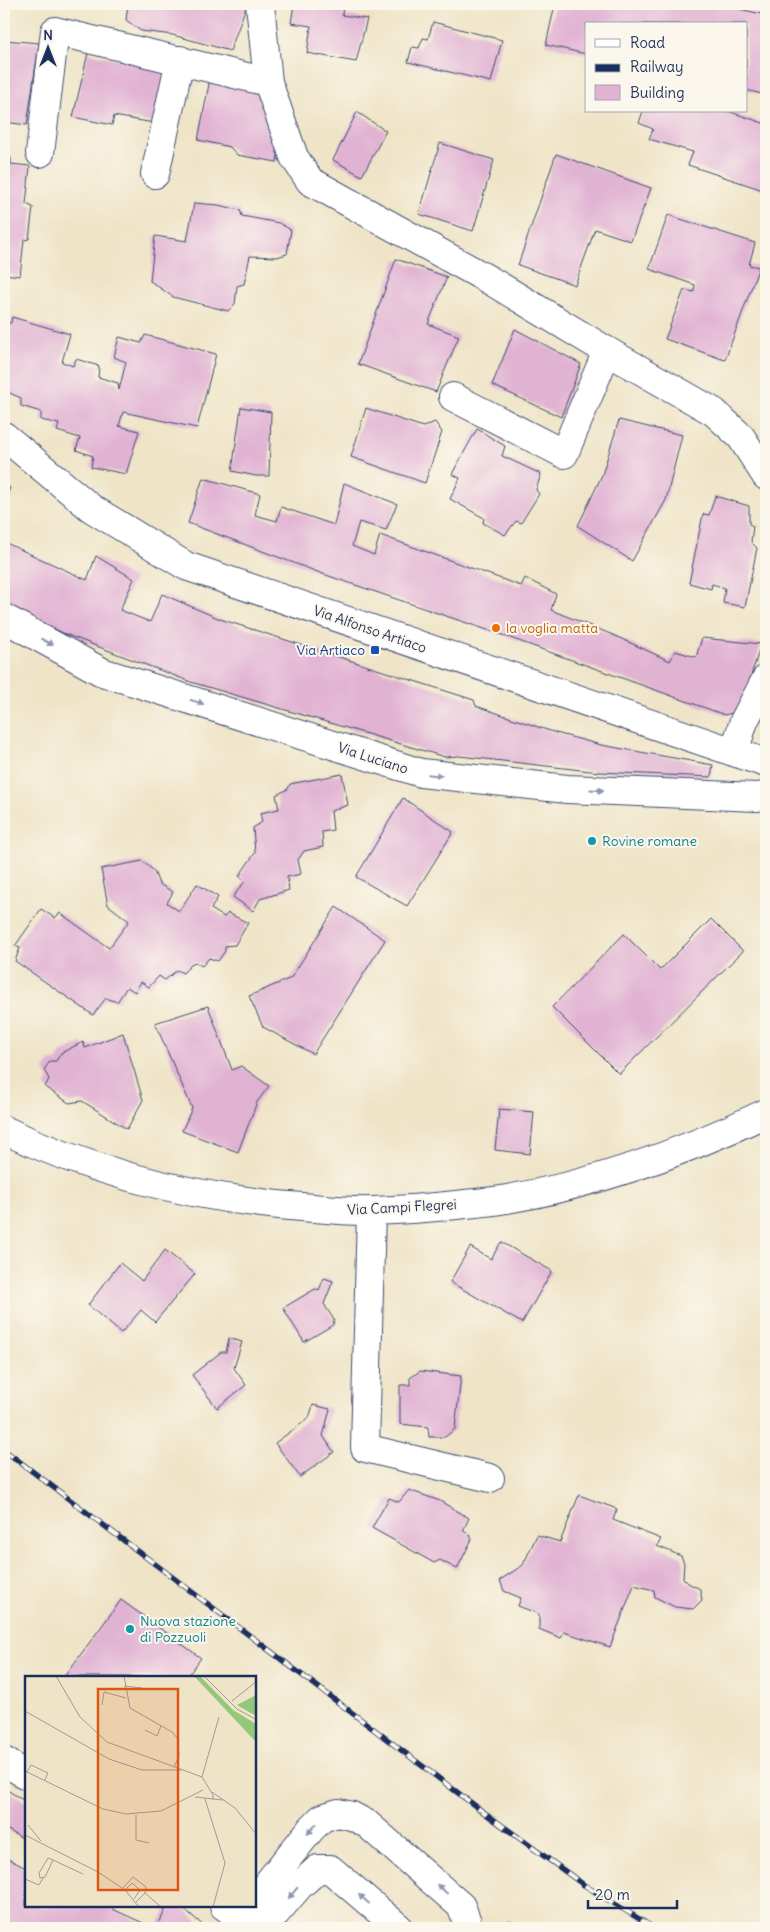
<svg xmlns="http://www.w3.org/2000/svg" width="770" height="1932" font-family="Delius,sans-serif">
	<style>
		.building { fill: #e1b3d3 }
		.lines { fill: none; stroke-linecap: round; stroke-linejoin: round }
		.minor-casing { stroke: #3b4a6e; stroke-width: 30 }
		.major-casing { stroke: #3b4a6e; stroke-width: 30 }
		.minor { stroke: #fff; stroke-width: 28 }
		.major { stroke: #fff; stroke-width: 28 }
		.rail-casing { stroke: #1b2f5e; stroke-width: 5.5 }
		.rail { stroke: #fbf7ec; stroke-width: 4; stroke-dasharray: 11; stroke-linecap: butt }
		.oneway { fill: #8d97ae }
		.food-dot { fill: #e8710a; stroke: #fbf7ec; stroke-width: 2 }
		.transit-dot { fill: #1a4fb4; stroke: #fbf7ec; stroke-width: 2 }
		.culture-dot { fill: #0f9aa8; stroke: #fbf7ec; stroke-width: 2 }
		.labels { text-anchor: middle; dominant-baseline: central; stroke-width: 4; stroke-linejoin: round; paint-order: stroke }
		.food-label { font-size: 14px; fill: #c56008; stroke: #fbf7ec; text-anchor: start }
		.street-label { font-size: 14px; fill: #1b2f5e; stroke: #fbf7ec }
		.transit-label { font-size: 14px; fill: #164399; stroke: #fbf7ec; text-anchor: end }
		.culture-label { font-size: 14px; fill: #0d838f; stroke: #fbf7ec; text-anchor: start }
		.inset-road { fill: none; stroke: #9a9c9d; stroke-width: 1 }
		.view { fill: #de5710; fill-opacity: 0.15; stroke: #de5710; stroke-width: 2.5 }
		.inset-edge { fill: none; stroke: #1b2f5e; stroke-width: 2.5 }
	</style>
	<rect width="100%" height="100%" fill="#fbf7ec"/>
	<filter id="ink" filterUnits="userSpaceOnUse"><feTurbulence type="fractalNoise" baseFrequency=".02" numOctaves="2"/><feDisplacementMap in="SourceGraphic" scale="10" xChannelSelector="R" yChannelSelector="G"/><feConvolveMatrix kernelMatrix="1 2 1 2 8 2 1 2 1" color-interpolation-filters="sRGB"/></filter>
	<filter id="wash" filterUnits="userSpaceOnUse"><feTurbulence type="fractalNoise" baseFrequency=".0096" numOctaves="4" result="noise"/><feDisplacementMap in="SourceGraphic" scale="20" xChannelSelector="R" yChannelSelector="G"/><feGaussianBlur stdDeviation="1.12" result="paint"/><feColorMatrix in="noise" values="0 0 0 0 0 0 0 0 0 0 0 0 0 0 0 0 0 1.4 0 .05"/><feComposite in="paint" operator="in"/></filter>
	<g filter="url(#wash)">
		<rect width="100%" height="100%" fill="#efe4c7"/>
		<g id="blocks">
			<g class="building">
				<path d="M128,4L138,5L247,4L230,51L173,35L141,31L126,20Z"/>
				<path d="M294,4H343L342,15L367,19L356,62L307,53L311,26L291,23Z"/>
				<path d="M555,4H717L766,15V95L746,90V24H586V54L546,45Z"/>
				<path d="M433,22L502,40L491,82L408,62L412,47L419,48L423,38L428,39Z"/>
				<path d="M4,40L39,43L27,125L4,122Z"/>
				<path d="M88,53L165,69L154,123L114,116L112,125L73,117Z"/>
				<path d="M210,79L259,89V101L269,104L282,136L277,162L237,155L230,147L198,140Z"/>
				<path d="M643,111H728L766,124V191L688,165L693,152L649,139L653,129L639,123Z"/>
				<path d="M357,112L386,131L362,176L333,160Z"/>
				<path d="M440,143L494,160L473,231L419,214Z"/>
				<path d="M556,154L651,188L631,241L595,229L575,285L518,265Z"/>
				<path d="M4,157L11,158V164L30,166L26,204L33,207L29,239L24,240L20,276L4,274Z"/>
				<path d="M194,203L218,205L240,210L242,216L279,223L291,230L287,254L277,257L250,256L244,284L237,286L235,304L228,311L173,297L150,281L155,236L187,241Z"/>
				<path d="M668,215L755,243L749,265L759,267L725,360L665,339L684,290L694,292L695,285L649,269Z"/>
				<path d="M396,259L447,277L428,324L459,336L436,392L358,364Z"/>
				<path d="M12,317L70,334L62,362L73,366L76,359L99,366L98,377L118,383L119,390L126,362L114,357L119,337L141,343L145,335L216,354L197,428L123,412L119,426L139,431L126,474L91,467L93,456L76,450L80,438L57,431L59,424L41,420V412L21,406V398L5,391L4,323H11Z"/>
				<path d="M515,329L581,364L561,417L492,385Z"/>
				<path d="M241,407L271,412L269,476H256L232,471Z"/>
				<path d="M366,408L423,427L435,422L442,432L425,483L351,457Z"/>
				<path d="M619,420L682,435L666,500L632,561L578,526L602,475Z"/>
				<path d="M477,429L505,446L502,456L541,474L536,490L539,494L521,523L516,521L505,535L483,523L484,518L450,499L460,478L452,474Z"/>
				<path d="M203,478L260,494L255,515L277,521L281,507L334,525L344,483L397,504L386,530L359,522L352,546L374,555L380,535L521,586L525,578L556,594L551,610L613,635L670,661L675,651L696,657L702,638L761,644L749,682L735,712L725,715L502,635L323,574L188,523Z"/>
				<path d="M4,483L10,488L4,502Z"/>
				<path d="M715,496L749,506V524L753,526L751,542L757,548L745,607L723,603L725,588L712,584L711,589L689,583L703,514L709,515Z"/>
				<path d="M4,542L87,580L96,556L134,579L120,610L150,622L162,594L220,619L474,700L476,706L556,733L601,745L713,765L711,777L599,772L459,756L445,757L191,682L65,634L4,604Z"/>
				<path d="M342,774L348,805L331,811L333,830L322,832L323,847L304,851L298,860L301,874L287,877L289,890L260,899L253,911L233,897L245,881L239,876L255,853L253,828L262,822L260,813L279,809L276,795L288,789L290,784Z"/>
				<path d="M403,798L453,832L407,906L356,877Z"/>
				<path d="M142,861L154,871L159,884L173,892L167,903L179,911L197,884L218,897L211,909L224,917L228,913L248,923L235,945L225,946V951L218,961L209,958L202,966L194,962L183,973L177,970L165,980L159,976L149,987L141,982L135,992L127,987L117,1002L106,998L93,1015L15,961L20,948L15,946L41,909L55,918L60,913L109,948L129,921L108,905L101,869Z"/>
				<path d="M336,907L385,940L313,1054L263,1027L249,996L291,978Z"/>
				<path d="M711,919L743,951L619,1074L552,1007L624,934L660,970Z"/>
				<path d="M208,1006L232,1070L241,1066L269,1086L257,1102L238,1152L182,1131L192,1108L155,1023Z"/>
				<path d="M123,1033L143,1100L127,1129L82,1101L69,1103L45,1087L49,1079L44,1070L50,1061H56L61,1053L83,1042L85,1048Z"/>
				<path d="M499,1109L534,1112L530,1154L495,1150Z"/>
				<path d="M501,1242L552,1271L522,1323L450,1282L470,1247L491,1259Z"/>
				<path d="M165,1250L195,1274L155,1322L141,1310L121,1333L88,1305L120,1263L142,1281Z"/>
				<path d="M324,1278L333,1281L324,1304L334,1320L333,1325L304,1342L283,1308L315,1289L319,1290Z"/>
				<path d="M229,1338L242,1342L234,1368L246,1385L217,1408L192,1375L221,1352H226Z"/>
				<path d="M420,1371L461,1376L455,1429L445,1437H429L428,1427L400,1424V1385H410V1378Z"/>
				<path d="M313,1405L330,1409L323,1436L334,1452L300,1477L275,1443L309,1418Z"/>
				<path d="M409,1490L440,1501L469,1518L463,1531L469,1534L472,1539L457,1569L440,1560L434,1563L372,1528L389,1498L399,1502Z"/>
				<path d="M579,1495L617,1509L613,1520L661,1539L657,1546L681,1556L684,1563L683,1578L688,1583L700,1589L702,1600L693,1609L675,1607L655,1597L654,1590L634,1585L610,1647L564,1632L561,1638L539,1629V1614L518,1606L521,1598L504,1591L500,1580L523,1565L537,1535L560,1542Z"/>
				<path d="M121,1600L201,1658L187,1677H64Z"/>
				<path d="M4,1788L26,1802V1840L4,1828Z"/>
				<path d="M4,1857L26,1868V1906H106L154,1928H4Z"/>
				<path d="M167,1906H181L206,1928H157Z"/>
				<path d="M509,1920L518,1928H501Z"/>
			</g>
		</g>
	</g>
	<g filter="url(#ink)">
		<use href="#blocks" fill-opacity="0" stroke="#3b4a6e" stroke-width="1"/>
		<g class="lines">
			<defs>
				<g id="minor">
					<path d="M260,4L268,82L294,157L310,181L491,281L607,351L714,412L741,437L766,476"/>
					<path d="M40,153L55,31L268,82"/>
					<path d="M155,174L180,60"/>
					<path d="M453,397L564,454L607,351"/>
					<path d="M4,618L102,672L421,773L567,789L757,797L766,796"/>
					<path d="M734,752L744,721L766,679"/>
					<path d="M371,1211L365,1448L490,1478"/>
					<path d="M4,1761L26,1775"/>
					<path d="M255,1899L311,1829L322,1818L338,1813L352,1816L367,1824L461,1906L467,1922L466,1928"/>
					<path d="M224,1906L254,1928"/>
					<path d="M263,1928L300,1885L318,1869H330L399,1928"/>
				</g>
				<g id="major">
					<path d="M4,436L91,508L186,566L766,763"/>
					<path d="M4,1130C97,1174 199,1199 302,1207C325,1209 349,1212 373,1211C401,1210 429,1208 456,1205C473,1203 490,1202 507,1199C597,1184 684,1152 766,1113"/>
				</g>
			</defs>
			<use href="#minor" class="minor-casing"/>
			<use href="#major" class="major-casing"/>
			<use href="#minor" class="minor"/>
			<use href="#major" class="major"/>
			<defs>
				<path id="rail" d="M4,1450L482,1811L584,1885L654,1928"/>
			</defs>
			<use href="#rail" class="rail-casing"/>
			<use href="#rail" class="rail"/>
		</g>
		<defs><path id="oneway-solid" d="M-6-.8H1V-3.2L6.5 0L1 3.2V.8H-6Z" transform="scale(1.25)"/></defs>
		<g class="oneway">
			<use href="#oneway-solid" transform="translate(47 642) rotate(29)"/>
			<use href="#oneway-solid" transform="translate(197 702) rotate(18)"/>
			<use href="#oneway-solid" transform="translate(435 775) rotate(6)"/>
			<use href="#oneway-solid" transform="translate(597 790) rotate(3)"/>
			<use href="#oneway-solid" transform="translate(312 1829) rotate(132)"/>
			<use href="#oneway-solid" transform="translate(442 1889) rotate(-139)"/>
			<use href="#oneway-solid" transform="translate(293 1893) rotate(130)"/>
			<use href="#oneway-solid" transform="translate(364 1899) rotate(-139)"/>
		</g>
	</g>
	<circle class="food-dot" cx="496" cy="628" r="5"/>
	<rect class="transit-dot" x="370" y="645" width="10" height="10" rx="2.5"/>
	<g class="culture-dot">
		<circle cx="592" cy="841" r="5"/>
		<circle cx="130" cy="1629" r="5"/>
	</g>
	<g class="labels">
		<g class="food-label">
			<text x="506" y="628">la voglia matta</text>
		</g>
		<g class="street-label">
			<text transform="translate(370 629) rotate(19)">Via Alfonso Artiaco</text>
			<text transform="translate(373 758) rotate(18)">Via Luciano</text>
			<text transform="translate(402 1207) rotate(-3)">Via Campi Flegrei</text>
		</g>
		<g class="transit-label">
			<text x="365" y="650">Via Artiaco</text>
		</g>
		<g class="culture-label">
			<text x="602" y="841">Rovine romane</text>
			<text x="140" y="1621">Nuova stazione<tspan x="140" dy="16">di Pozzuoli</tspan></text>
		</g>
	</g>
	<g transform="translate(25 1676)">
		<rect width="231" height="231" fill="#efe4c7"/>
		<path d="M169,0H175L208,34L231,48V66ZM231,19V40L212,29Z" fill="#93c779"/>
		<path class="inset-road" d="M31,0L55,41L82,66L177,101L188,119V124M99,0L105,32L147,56L153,63L154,80L149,91M179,0L212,33L232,44M99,10L117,12M207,25L232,5M77,29L79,16L101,22M0,35L84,83L117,94H157M120,54L132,60L136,50M0,95L78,133L101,138L136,135L178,114M2,96L6,89L23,97L20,104M177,101L194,41M187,116L210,132L232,159M170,121L198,124M180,123L200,187L188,231M111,139V164L124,167M3,149L16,165M0,159L73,196L100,214L114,231M23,182L28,184L20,201L15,202L14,197ZM28,184L58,198M0,203L14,209L18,202M98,212L108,201L121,211L120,217L111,226M100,214L107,207L115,214L109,223M120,217L136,231"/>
		<path class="view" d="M73,13H153V214H73Z"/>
		<rect width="231" height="231" class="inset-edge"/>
	</g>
	<rect width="770" height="1932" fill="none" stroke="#fbf7ec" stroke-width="20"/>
	<rect x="585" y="22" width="162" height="90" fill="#fbf7ec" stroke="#a1a7b3"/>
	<rect x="595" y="39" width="25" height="8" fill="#ffffff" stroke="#a1a7b3"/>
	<text x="630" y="48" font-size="15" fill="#1b2f5e">Road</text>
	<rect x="595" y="64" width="25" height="8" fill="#1b2f5e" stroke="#a1a7b3"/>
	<text x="630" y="72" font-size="15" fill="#1b2f5e">Railway</text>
	<rect x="595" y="85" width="25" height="15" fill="#e1b3d3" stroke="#a1a7b3"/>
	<text x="630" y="98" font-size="15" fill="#1b2f5e">Building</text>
	<g transform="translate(48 48)" stroke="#fbf7ec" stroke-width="4" paint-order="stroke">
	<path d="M0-4L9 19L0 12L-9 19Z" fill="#1b2f5e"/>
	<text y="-8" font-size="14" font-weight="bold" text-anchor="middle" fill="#1b2f5e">N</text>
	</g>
	<path d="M588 1900v8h89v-8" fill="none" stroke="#1b2f5e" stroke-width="2.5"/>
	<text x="595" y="1900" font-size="15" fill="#1b2f5e" stroke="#fbf7ec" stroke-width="4" paint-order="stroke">20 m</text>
</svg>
